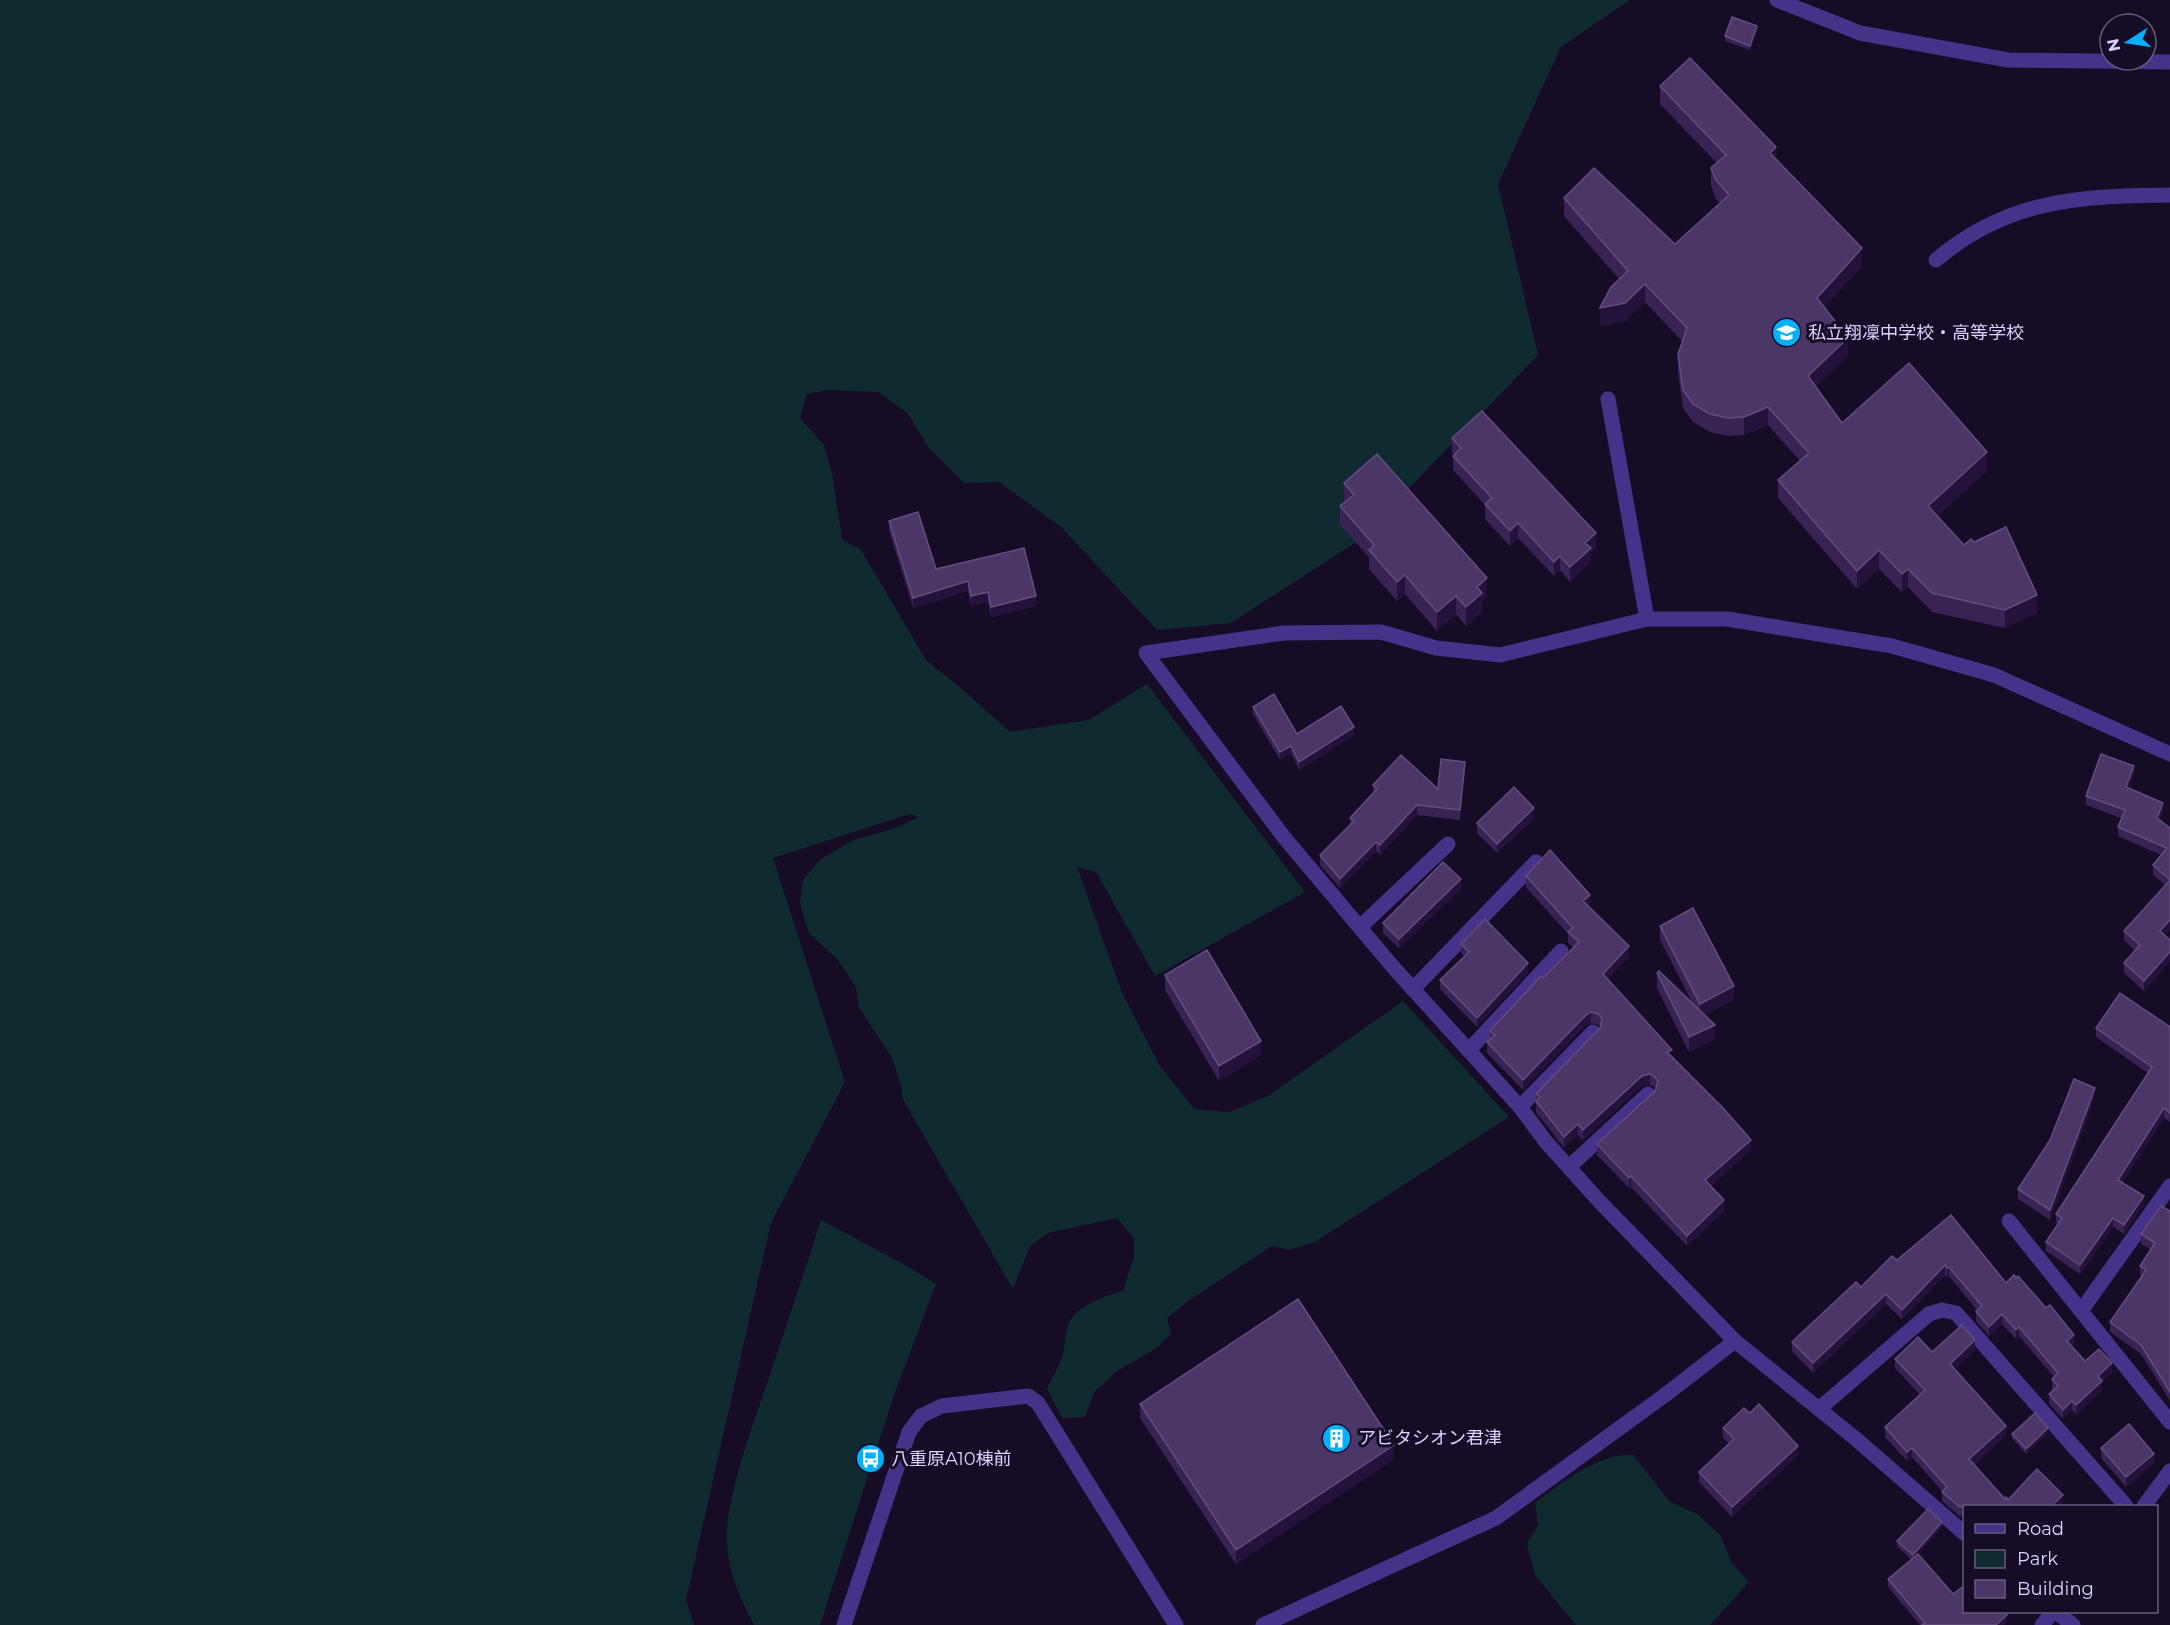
<svg xmlns="http://www.w3.org/2000/svg" width="2170" height="1625" font-family="Montserrat,'Noto Sans JP',sans-serif">
	<style>
		.green { fill: #0f2b30 }
		.lines { fill: none; stroke-linecap: round; stroke-linejoin: round }
		.minor { stroke: #473289; stroke-width: 15 }
		.wall { fill: #382355 }
		.shaded-wall { fill: #23123a }
		.building { fill: #4a3667; stroke: #614e7f; stroke-width: 1.5 }
		.labels { text-anchor: middle; dominant-baseline: central; stroke-width: 6; stroke-linejoin: round; paint-order: stroke }
		.poi-label { font-size: 18px; fill: #dfd1ff; stroke: #160c26; text-anchor: start }
	</style>
	<rect width="100%" height="100%" fill="#160c26"/>
	<g class="green">
		<path d="M0,0H1630L1561,47L1498,184L1538,355L1358,541L1231,623L1157,630L1061,527L999,482L964,483L929,448L908,414L879,392L828,390L807,394L800,418L824,445L832,473L842,539L861,550L926,660L962,689L1010,732L1089,720L1147,684L1305,892L1155,976L1096,872L1077,867L1122,993L1160,1066L1194,1109L1229,1112L1268,1096L1403,1001L1509,1117L1315,1242L1290,1250L1272,1246L1188,1301L1167,1318L1171,1333L1158,1347L1117,1371L1095,1391L1085,1417L1062,1418L1047,1389C1052,1378 1059,1367 1063,1355C1065,1347 1064,1337 1067,1328C1073,1306 1103,1297 1123,1291L1134,1257V1239L1117,1218L1048,1233L1030,1246L1013,1289L902,1098V1088L891,1056L858,1006L856,987L838,960L809,933L800,904L803,880L820,860L853,840L896,828L919,817L910,814L773,858L845,1082L771,1223L686,1600L694,1625H0Z"/>
		<path d="M821,1220L909,1267L936,1284L894,1395L820,1625H754C739,1596 726,1568 727,1534C728,1493 749,1437 762,1398C782,1339 802,1280 821,1220Z"/>
		<path d="M1633,1455L1670,1502L1697,1514L1720,1535L1732,1563L1749,1582L1710,1625H1576L1535,1575L1527,1544L1538,1525L1535,1503C1558,1485 1582,1467 1609,1458C1616,1455 1625,1455 1633,1455Z"/>
	</g>
	<g class="lines">
		<g class="minor">
			<path d="M1777,0L1860,33L2008,60L2170,62"/>
			<path d="M1936,260C2007,199 2081,196 2170,195"/>
			<path d="M1608,399L1647,619"/>
			<path d="M1360,927L1448,844"/>
			<path d="M1413,989L1536,862"/>
			<path d="M1469,1050L1561,951"/>
			<path d="M1520,1107L1593,1032"/>
			<path d="M1569,1167L1648,1094"/>
			<path d="M2009,1221L2170,1422"/>
			<path d="M2081,1311L2170,1186"/>
			<path d="M1819,1409L1929,1314L1942,1310L1956,1313L2126,1506"/>
			<path d="M2144,1506L2170,1471"/>
			<path d="M1964,1533L1856,1439L1735,1341L1600,1202L1546,1142L1520,1107L1393,967L1283,836L1146,653L1284,633L1381,632L1436,648L1500,655L1647,619H1727L1892,646L1994,675L2170,754"/>
			<path d="M2056,1612L2073,1625"/>
			<path d="M844,1625L909,1432L921,1416L942,1406L1028,1396L1038,1403L1176,1625"/>
			<path d="M1263,1625L1496,1518L1665,1395L1735,1341"/>
			<path d="M2042,1625L2053,1612"/>
		</g>
	</g>
	<g class="wall">
		<path d="M1757,31L1750,50L1725,41V36Z"/>
		<path d="M1660,86L1776,158L1862,266L1824,307L1848,356L1816,386L1842,423L1987,471L1937,516L1964,545L2037,613L2005,628L1932,612L1908,587L1902,592L1879,569L1857,589L1778,498V480L1800,461L1768,425L1744,435L1728,436L1710,432L1693,422L1683,408L1678,372V354L1682,341L1645,302L1625,321L1600,326L1619,279L1564,216V198L1675,244L1720,203L1716,199L1711,186V168L1717,163L1660,104Z"/>
		<path d="M1452,438L1596,547L1591,552V562L1570,582L1560,570L1554,576L1518,538L1510,546L1485,519V505L1453,470V456L1454,455L1452,452Z"/>
		<path d="M1344,483L1487,597L1482,601V612L1466,626L1456,614L1437,631L1405,594L1397,601L1369,569V557L1340,525V506L1344,503Z"/>
		<path d="M889,521L936,569L1036,606L991,617L988,602L971,606L968,591L913,608L889,530Z"/>
		<path d="M1253,707L1297,734L1354,735L1299,770L1291,753L1280,760L1253,714Z"/>
		<path d="M1465,772L1460,820L1417,815L1380,855L1376,851L1340,888L1320,865V855L1350,825V818L1373,793V785L1438,789Z"/>
		<path d="M2134,775L2129,788L2163,812L2160,820L2170,828V930L2165,935L2170,940V961L2144,991L2124,973V963L2135,951L2124,940V931L2165,885L2153,875V865L2161,855L2118,836V827L2121,818L2086,805V796Z"/>
		<path d="M1534,818L1497,853L1477,833V823Z"/>
		<path d="M1526,876L1590,905L1588,907L1629,957L1607,980L1751,1150L1711,1186L1724,1211L1687,1246L1631,1187L1629,1188L1597,1155V1144L1655,1091V1087L1650,1085L1642,1086L1583,1140L1578,1135L1564,1148L1536,1112V1094L1600,1028L1599,1025L1591,1023L1586,1025L1523,1090L1487,1053V1042L1490,1039V1031L1574,948L1568,943V934L1526,887Z"/>
		<path d="M1461,889L1399,948L1383,933V923Z"/>
		<path d="M1660,926L1734,1000L1705,1015L1715,1039L1689,1052L1657,988V973L1692,1002L1660,940Z"/>
		<path d="M1461,944L1528,973L1477,1027L1440,989V980L1464,956L1461,953Z"/>
		<path d="M1165,975L1261,1055L1219,1081L1165,990Z"/>
		<path d="M2170,1027V1122L2164,1118L2122,1183L2144,1205L2124,1234L2113,1227L2080,1274L2046,1251V1242L2058,1224L2056,1223V1214L2148,1073L2096,1037V1028Z"/>
		<path d="M2095,1097L2050,1220L2018,1199V1189Z"/>
		<path d="M2170,1211V1401L2141,1354L2110,1332V1322L2142,1276L2140,1275V1266L2151,1250L2141,1244V1234Z"/>
		<path d="M1951,1215L2006,1283L2074,1345L2071,1347L2085,1361L2112,1373L2102,1382V1390L2076,1415L2072,1410L2063,1419L2049,1404V1394L2054,1390L2052,1389V1379L2054,1377L2019,1336L2016,1339L2002,1324L1989,1336L1976,1321V1311L1977,1310L1949,1276L1947,1278L1945,1275L1902,1319L1886,1304L1813,1373L1792,1351V1342L1861,1287L1897,1260Z"/>
		<path d="M1975,1350L1955,1369L2006,1435L1974,1465L2005,1499L2063,1504L2061,1506H1965V1519L1961,1515L1960,1517L1942,1501V1491L1912,1457L1907,1461L1885,1437V1427L1920,1395L1895,1368V1359Z"/>
		<path d="M1140,1404L1394,1459L1236,1564L1140,1418Z"/>
		<path d="M1750,1413L1798,1455L1732,1517L1699,1482V1472L1729,1444L1723,1438V1428Z"/>
		<path d="M2048,1433L2026,1454L2012,1438V1434Z"/>
		<path d="M2101,1448L2154,1463L2126,1487L2101,1458Z"/>
		<path d="M1942,1527L1917,1555L1953,1594L2007,1622L2004,1625H1920L1888,1587V1579L1912,1560L1897,1546V1541Z"/>
	</g>
	<g class="shaded-wall">
		<path d="M1757,26V31L1750,50V46Z"/>
		<path d="M1776,147V165L1770,153Z"/>
		<path d="M1862,248V266L1817,316V298Z"/>
		<path d="M1645,284V302L1625,321L1600,326V308Z"/>
		<path d="M1848,338V356L1808,394V376Z"/>
		<path d="M1768,407V425L1744,435V417Z"/>
		<path d="M1987,452V471L1928,524V506Z"/>
		<path d="M1518,523V538L1510,546V531Z"/>
		<path d="M1596,533V547L1591,552V562L1570,582V567L1585,543Z"/>
		<path d="M1879,550V569L1857,589V571Z"/>
		<path d="M1560,556V570L1554,576V562Z"/>
		<path d="M1908,569V587L1902,592V574Z"/>
		<path d="M1405,575V594L1397,601V582Z"/>
		<path d="M1487,578V597L1482,601V612L1466,626V607L1477,587Z"/>
		<path d="M968,581V591L913,608V598Z"/>
		<path d="M988,592V602L971,606V596Z"/>
		<path d="M2037,595V613L2005,628V610Z"/>
		<path d="M1036,596V606L991,617V607Z"/>
		<path d="M1456,596V614L1437,631V612Z"/>
		<path d="M1354,727V735L1299,770V762Z"/>
		<path d="M1291,746V753L1280,760V752Z"/>
		<path d="M1465,762V772L1460,820V810Z"/>
		<path d="M2134,766V775L2126,797V787Z"/>
		<path d="M2163,803V812L2157,827V818Z"/>
		<path d="M1417,805V815L1380,855V845Z"/>
		<path d="M1534,808V818L1497,853V844Z"/>
		<path d="M1376,842V851L1340,888V879Z"/>
		<path d="M1461,879V889L1399,948V939Z"/>
		<path d="M1590,895V905L1583,912V901Z"/>
		<path d="M2170,920V930L2160,940V931Z"/>
		<path d="M1629,946V957L1603,985V974Z"/>
		<path d="M2170,952V961L2144,991V981Z"/>
		<path d="M1528,963V973L1477,1027V1018Z"/>
		<path d="M1734,986V1000L1700,1018V1004Z"/>
		<path d="M1591,1012V1023L1586,1025L1523,1090V1080L1586,1015Z"/>
		<path d="M1715,1025V1039L1689,1052V1037Z"/>
		<path d="M1261,1041V1055L1219,1081V1066Z"/>
		<path d="M1650,1074V1085L1642,1086L1583,1140V1130L1642,1076Z"/>
		<path d="M2095,1088V1097L2050,1220V1210Z"/>
		<path d="M2164,1108V1118L2118,1189V1180Z"/>
		<path d="M1578,1124V1135L1564,1148V1137Z"/>
		<path d="M1751,1140V1150L1705,1191V1180Z"/>
		<path d="M1631,1176V1187L1629,1188V1178Z"/>
		<path d="M2144,1196V1205L2124,1234V1225Z"/>
		<path d="M1724,1200V1211L1687,1246V1236Z"/>
		<path d="M2113,1218V1227L2080,1274V1265Z"/>
		<path d="M1945,1265V1275L1902,1319V1310Z"/>
		<path d="M1949,1267V1276L1947,1278V1268Z"/>
		<path d="M1886,1294V1304L1813,1373V1363Z"/>
		<path d="M2002,1314V1324L1989,1336V1327Z"/>
		<path d="M2019,1327V1336L2016,1339V1330Z"/>
		<path d="M2074,1335V1345L2067,1351V1341Z"/>
		<path d="M1975,1340V1350L1950,1374V1364Z"/>
		<path d="M2112,1363V1373L2102,1382V1390L2076,1415V1405L2098,1376Z"/>
		<path d="M2072,1401V1410L2063,1419V1410Z"/>
		<path d="M2006,1426V1435L1969,1469V1459Z"/>
		<path d="M2048,1428V1433L2026,1454V1449Z"/>
		<path d="M1394,1445V1459L1236,1564V1550Z"/>
		<path d="M1798,1446V1455L1732,1517V1507Z"/>
		<path d="M1912,1448V1457L1907,1461V1452Z"/>
		<path d="M2154,1454V1463L2126,1487V1477Z"/>
		<path d="M2063,1495V1504L2061,1506H2051Z"/>
		<path d="M1942,1522V1527L1913,1560V1555Z"/>
		<path d="M2007,1615V1622L2004,1625H1996Z"/>
	</g>
	<g class="building">
		<path d="M1732,17L1757,26L1750,46L1725,36Z"/>
		<path d="M1690,58L1776,147L1770,153L1862,248L1817,298L1848,338L1808,376L1842,423L1909,363L1987,452L1928,506L1964,545L1971,539L1974,542L2006,527L2037,595L2005,610L1932,593L1908,569L1902,574L1879,550L1857,571L1778,480L1809,453L1768,407L1744,417L1728,418L1710,414L1693,404L1683,390L1678,354L1687,328L1645,284L1625,303L1600,308L1611,287L1628,271L1564,198L1594,168L1675,244L1729,195L1716,180L1711,168L1726,155L1660,86Z"/>
		<path d="M1482,411L1596,533L1585,543L1591,548L1570,567L1560,556L1554,562L1518,523L1510,531L1485,504L1492,498L1453,456L1461,448L1452,438Z"/>
		<path d="M1377,454L1487,578L1477,587L1482,593L1466,607L1456,596L1437,612L1405,575L1397,582L1369,550L1374,545L1340,506L1354,495L1344,483Z"/>
		<path d="M918,512L936,569L1024,548L1036,596L991,607L988,592L971,596L968,581L913,598L889,521Z"/>
		<path d="M1274,694L1297,734L1341,706L1354,727L1299,762L1291,746L1280,752L1253,707Z"/>
		<path d="M2101,754L2134,766L2126,787L2163,803L2157,818L2170,828V880L2153,865L2167,848L2118,827L2125,810L2086,796Z"/>
		<path d="M1401,755L1438,789L1441,759L1465,762L1460,810L1417,805L1380,845L1376,842L1340,879L1320,855L1354,821L1350,818L1377,789L1373,785Z"/>
		<path d="M1514,787L1534,808L1497,844L1477,823Z"/>
		<path d="M1550,850L1590,895L1583,901L1629,946L1603,974L1672,1050L1667,1052L1724,1109L1751,1140L1705,1180L1724,1200L1687,1236L1631,1176L1629,1178L1597,1144L1655,1091L1658,1082L1655,1077L1650,1074L1642,1076L1583,1130L1578,1124L1564,1137L1536,1101L1540,1097L1536,1094L1600,1028L1602,1019L1599,1014L1591,1012L1586,1015L1523,1080L1487,1042L1495,1035L1490,1031L1541,976L1543,978L1579,942L1568,932L1573,928L1526,876Z"/>
		<path d="M1443,862L1461,879L1399,939L1383,923Z"/>
		<path d="M2170,880V920L2160,931L2170,940V952L2144,981L2124,963L2140,945L2124,931Z"/>
		<path d="M1693,908L1734,986L1700,1004L1660,926Z"/>
		<path d="M1485,919L1528,963L1477,1018L1440,980L1469,952L1461,944Z"/>
		<path d="M1207,950L1261,1041L1219,1066L1165,975Z"/>
		<path d="M1659,971L1715,1025L1689,1037L1657,973Z"/>
		<path d="M2120,993L2170,1027V1113L2164,1108L2118,1180L2144,1196L2124,1225L2113,1218L2080,1265L2046,1242L2062,1218L2056,1214L2152,1067L2096,1028Z"/>
		<path d="M2074,1079L2095,1088L2050,1210L2018,1189L2050,1140Z"/>
		<path d="M2161,1206L2170,1211V1392L2141,1345L2110,1322L2146,1270L2140,1266L2155,1243L2141,1234Z"/>
		<path d="M1951,1215L2006,1283L2014,1275L2016,1278L2018,1276L2046,1308L2050,1305L2074,1335L2067,1341L2085,1361L2099,1349L2112,1363L2098,1376L2102,1381L2076,1405L2072,1401L2063,1410L2049,1394L2058,1386L2052,1379L2058,1373L2019,1327L2016,1330L2002,1314L1989,1327L1976,1311L1982,1306L1949,1267L1947,1268L1945,1265L1902,1310L1886,1294L1813,1363L1792,1342L1856,1282L1861,1287L1892,1256L1897,1260Z"/>
		<path d="M1298,1299L1394,1445L1236,1550L1140,1404Z"/>
		<path d="M1962,1325L1975,1340L1950,1364L2006,1426L1969,1459L2005,1499L2006,1497L2008,1500L2037,1469L2063,1495L2051,1506H1965V1510L1961,1506L1960,1507L1942,1492L1947,1487L1912,1448L1907,1452L1885,1427L1925,1390L1895,1359L1918,1337L1932,1352Z"/>
		<path d="M1759,1404L1798,1446L1732,1507L1699,1472L1734,1439L1723,1428L1744,1408L1750,1413Z"/>
		<path d="M2035,1413L2048,1428L2026,1449L2012,1434Z"/>
		<path d="M2129,1424L2154,1454L2126,1477L2101,1448Z"/>
		<path d="M1928,1509L1942,1522L1913,1555L1897,1541Z"/>
		<path d="M1918,1554L1953,1594L1965,1585V1611H2004L2007,1615L1996,1625H1922L1925,1623L1888,1579Z"/>
	</g>
	<defs>
		<symbol id="school-disc" viewBox="-11 -11 22 22"><circle r="9.5" fill="#00b0fc" stroke="#160c26"/><path d="M0-5L7-2L0 1L-7-2ZM-4 1L0 2.5L4 1V4Q0 6-4 4Z" fill="#fff"/></symbol>
		<symbol id="building-disc" viewBox="-11 -11 22 22"><circle r="9.5" fill="#00b0fc" stroke="#160c26"/><path d="M-4-6H4V6H1V3H-1V6H-4ZM-2.5-4.3h1.7v1.8h-1.7ZM.8-4.3h1.7v1.8H.8ZM-2.5-1h1.7V.8h-1.7ZM.8-1h1.7V.8H.8Z" fill="#fff"/></symbol>
		<symbol id="bus-disc" viewBox="-11 -11 22 22"><circle r="9.5" fill="#00b0fc" stroke="#160c26"/><path d="M-5-6H5V4H4V6H2V4H-2V6H-4V4H-5ZM-3.5-4V0h7V-4ZM-3.5 1.2v1.5H-2V1.2ZM2 1.2v1.5H3.5V1.2Z" fill="#fff"/></symbol>
	</defs>
	<g fill-rule="evenodd">
		<use href="#school-disc" x="1770" y="316" width="33" height="33"/>
		<use href="#building-disc" x="1320" y="1422" width="33" height="33"/>
		<use href="#bus-disc" x="854" y="1442" width="33" height="33"/>
	</g>
	<g class="labels">
		<g class="poi-label">
			<text x="1808" y="333">私立翔凜中学校・高等学校</text>
			<text x="1358" y="1438">アビタシオン君津</text>
			<text x="891" y="1459">八重原A10棟前</text>
		</g>
	</g>
	<rect x="1963" y="1505" width="195" height="108" fill="#160c26" stroke="#665b7d" stroke-width="1.5"/>
	<rect x="1975" y="1524" width="30" height="9" fill="#473289" stroke="#665b7d" stroke-width="1.5"/>
	<text x="2017" y="1535" font-size="18" fill="#dfd1ff">Road</text>
	<rect x="1975" y="1550" width="30" height="18" fill="#0f2b30" stroke="#665b7d" stroke-width="1.5"/>
	<text x="2017" y="1565" font-size="18" fill="#dfd1ff">Park</text>
	<rect x="1975" y="1580" width="30" height="18" fill="#4a3667" stroke="#665b7d" stroke-width="1.5"/>
	<text x="2017" y="1595" font-size="18" fill="#dfd1ff">Building</text>
	<g transform="translate(2128 42) rotate(258)"><circle r="28" fill="#160c26" stroke="#665b7d" stroke-width="1.5"/>
	<path d="M0-4.5L10 22L0 15L-10 22Z" fill="#00b0fc"/>
	<text y="-9" font-size="16" font-weight="bold" text-anchor="middle" fill="#dfd1ff">N</text>
	</g>
</svg>
